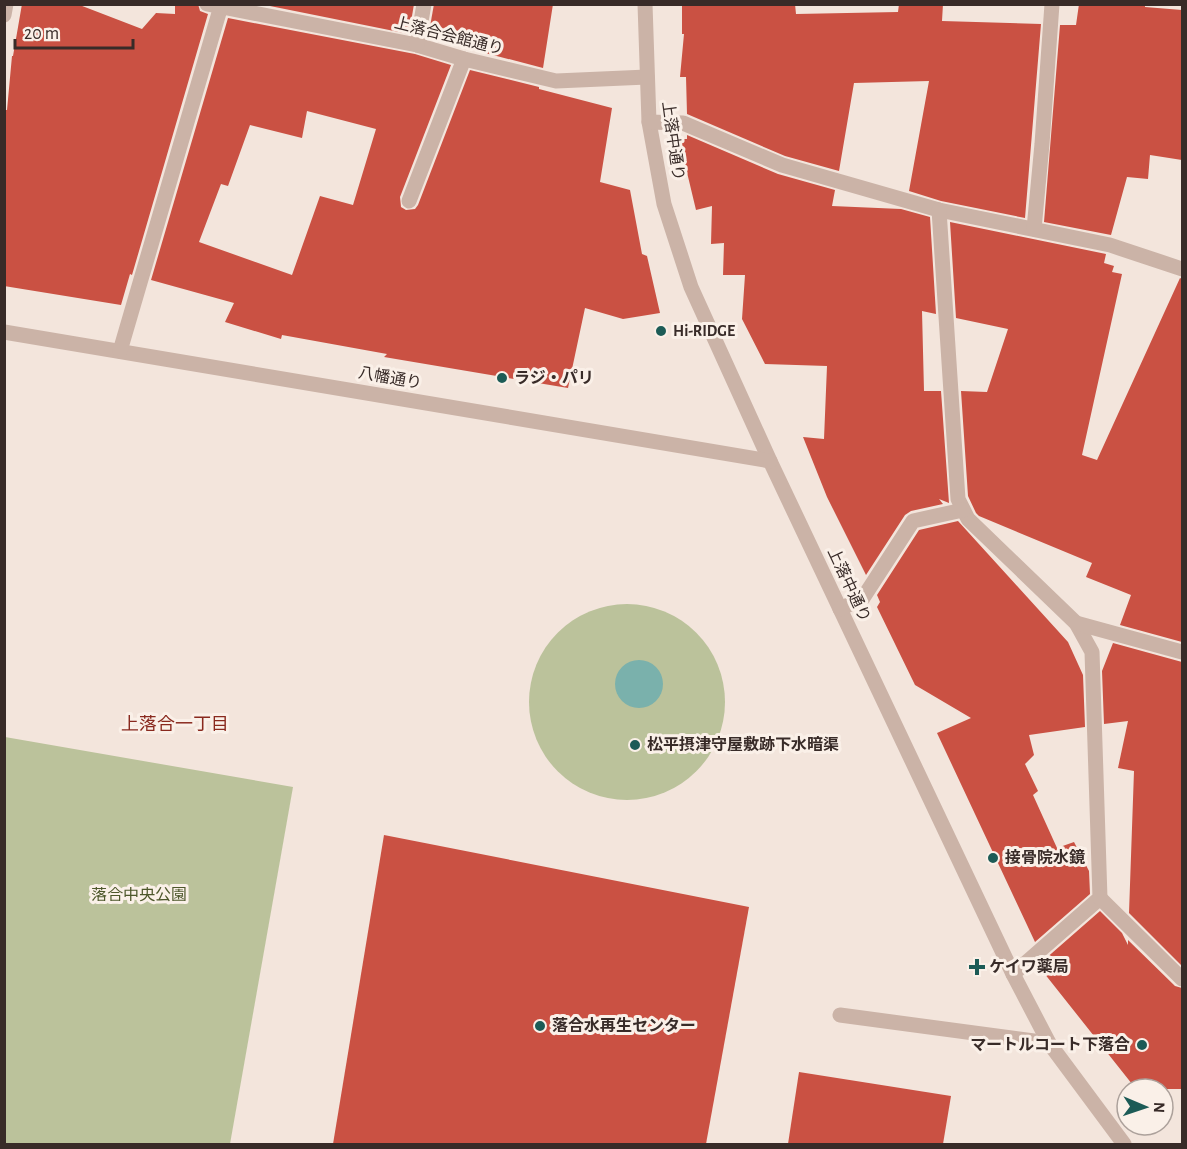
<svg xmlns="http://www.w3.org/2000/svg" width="1187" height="1149" font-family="'Alegreya Sans','Noto Sans JP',sans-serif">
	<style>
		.green { fill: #bbc29b }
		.water { fill: #7ab1ac }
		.building { fill: #ca5143; fill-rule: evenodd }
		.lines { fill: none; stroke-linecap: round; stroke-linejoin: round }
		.minor { stroke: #cbb3a7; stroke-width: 15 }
		.poi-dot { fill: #1c5b56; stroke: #faf0e8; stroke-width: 2 }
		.labels { text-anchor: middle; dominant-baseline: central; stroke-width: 6; stroke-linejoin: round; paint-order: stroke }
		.street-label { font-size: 16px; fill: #382b28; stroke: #faf0e8 }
		.poi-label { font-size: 16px; font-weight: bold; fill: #382b28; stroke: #faf0e8; text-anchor: start }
		.park-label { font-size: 16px; fill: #4d572b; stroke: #faf0e8 }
		.neighbourhood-label { font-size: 18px; fill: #89291e; stroke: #faf0e8 }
	</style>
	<rect width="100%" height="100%" fill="#f3e5dc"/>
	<g class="green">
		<circle cx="627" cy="702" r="98"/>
		<path d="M5,737L293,787L230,1144H5Z"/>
	</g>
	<circle class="water" cx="639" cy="684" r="24"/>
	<g class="building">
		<path d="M22,4H77L142,29L156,13L175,14V4H198L200,11L208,14L132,275L130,274L121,305L4,286V110H7L12,56H13Z"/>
		<path d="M260,4H414L409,34Z"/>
		<path d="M434,4H553L543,68L428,38Z"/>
		<path d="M682,4H795L796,14L898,12L899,4H943L942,21L1041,24L1025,218L941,201L909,191L929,81L854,83L839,171L785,156L687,114L686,77H680L684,34H682Z"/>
		<path d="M1079,4H1145V7L1182,10V160L1150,155L1148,179L1127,177L1111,235L1044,222L1060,25H1076Z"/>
		<path d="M228,18L415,54L451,65L400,197L401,207L406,210L415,209L418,205L470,70L539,87V89L612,108L600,182L630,190L642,254L647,256L660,313L623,319L585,308L568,388L384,357L387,354L282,335L281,339L225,322L234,303L151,280ZM307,111L376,129L353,205L320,196L292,275L199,242L221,184L228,186L250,125L302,138Z"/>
		<path d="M687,135L778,174L835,190L832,206L901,209L930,217L936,314L922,311L924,391H941L949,503L939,499L943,504L911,511L905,515L866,575L827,497L803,437L824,439L827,366L765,364L742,319L745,275H723L724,243L711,244L712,206L696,210L679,139H687Z"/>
		<path d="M950,222L1106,254L1104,263L1114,266L1112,272L1122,274L1082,455L1097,460L1180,278L1182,279V642L1120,625L1131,595L1086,577L1092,563L979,516L976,513L968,496L961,391L987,392L1008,329L956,318Z"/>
		<path d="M958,521L1068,642L1083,675L1085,727L1029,735L1034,755L1025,764L1038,791L1033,795L1057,848L1074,842L1089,871L1090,894L1035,942L937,733L971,718L915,685L877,607L880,602L877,595L919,530Z"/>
		<path d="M1113,643L1182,662V966L1129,913L1134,771L1118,768L1128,721L1104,724L1102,671Z"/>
		<path d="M384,835L749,907L706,1144H333Z"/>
		<path d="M1100,911L1122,933L1128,945V940L1175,986L1182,988V1089H1136L1044,973L1048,969L1044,960Z"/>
		<path d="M799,1072L951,1096L943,1144H788Z"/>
	</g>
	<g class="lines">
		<g class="minor">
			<path d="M207,4L417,45L464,59L556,81L647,77"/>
			<path d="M645,4L649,122L664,204L691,287L770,461L1013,974L1049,1043L1124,1144"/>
			<path d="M4,15L6,4"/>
			<path d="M417,45L424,4"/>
			<path d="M649,122L683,123L782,165L939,210L1110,245L1182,269"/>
			<path d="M409,201L464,59"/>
			<path d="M939,210L958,499L968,519L1076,623L1092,652L1100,898L1013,974"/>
			<path d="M1034,229L1042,144L1052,4"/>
			<path d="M4,332L770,461"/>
			<path d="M120,351L221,6"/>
			<path d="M840,609L863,598L913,521L963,510"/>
			<path d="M1076,623L1182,652"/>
			<path d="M1100,898L1182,979"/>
			<path d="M840,1015L1049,1043"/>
		</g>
	</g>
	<g class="poi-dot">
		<circle cx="661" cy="331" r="6"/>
		<circle cx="502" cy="378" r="6"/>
		<circle cx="635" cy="745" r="6"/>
		<circle cx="993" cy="858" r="6"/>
		<path d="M974 958h6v6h6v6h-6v6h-6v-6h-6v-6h6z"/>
		<circle cx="540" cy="1026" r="6"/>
		<circle cx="1142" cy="1045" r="6"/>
	</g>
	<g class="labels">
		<g class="street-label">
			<text transform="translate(449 36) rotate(14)">上落合会館通り</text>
			<text transform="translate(673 141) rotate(82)">上落中通り</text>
			<text transform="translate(390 378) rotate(10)">八幡通り</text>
			<text transform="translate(849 585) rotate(65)">上落中通り</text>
		</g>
		<g class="poi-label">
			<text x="673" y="331">Hi-RIDGE</text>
			<text x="514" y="378">ラジ・パリ</text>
			<text x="647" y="745">松平摂津守屋敷跡下水暗渠</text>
			<text x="1005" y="858">接骨院水鏡</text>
			<text x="989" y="967">ケイワ薬局</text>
			<text x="552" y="1026">落合水再生センター</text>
			<text x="1130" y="1045" text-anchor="end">マートルコート下落合</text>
		</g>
		<g class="park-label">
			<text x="139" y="895">落合中央公園</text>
		</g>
		<g class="neighbourhood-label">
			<text x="175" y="725">上落合一丁目</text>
		</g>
	</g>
	<rect width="1187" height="1149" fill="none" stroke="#382b28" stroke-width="12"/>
	<g transform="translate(1145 1107) rotate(92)"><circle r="28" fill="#faf0e8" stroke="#aca19b" stroke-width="1.5"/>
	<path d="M0-4.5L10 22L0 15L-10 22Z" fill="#1c5b56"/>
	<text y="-9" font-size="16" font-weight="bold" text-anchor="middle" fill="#382b28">N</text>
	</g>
	<path d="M15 39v9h118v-9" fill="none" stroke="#382b28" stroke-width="3"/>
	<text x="24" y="39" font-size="18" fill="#382b28" stroke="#faf0e8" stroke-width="4.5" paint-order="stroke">20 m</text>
</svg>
